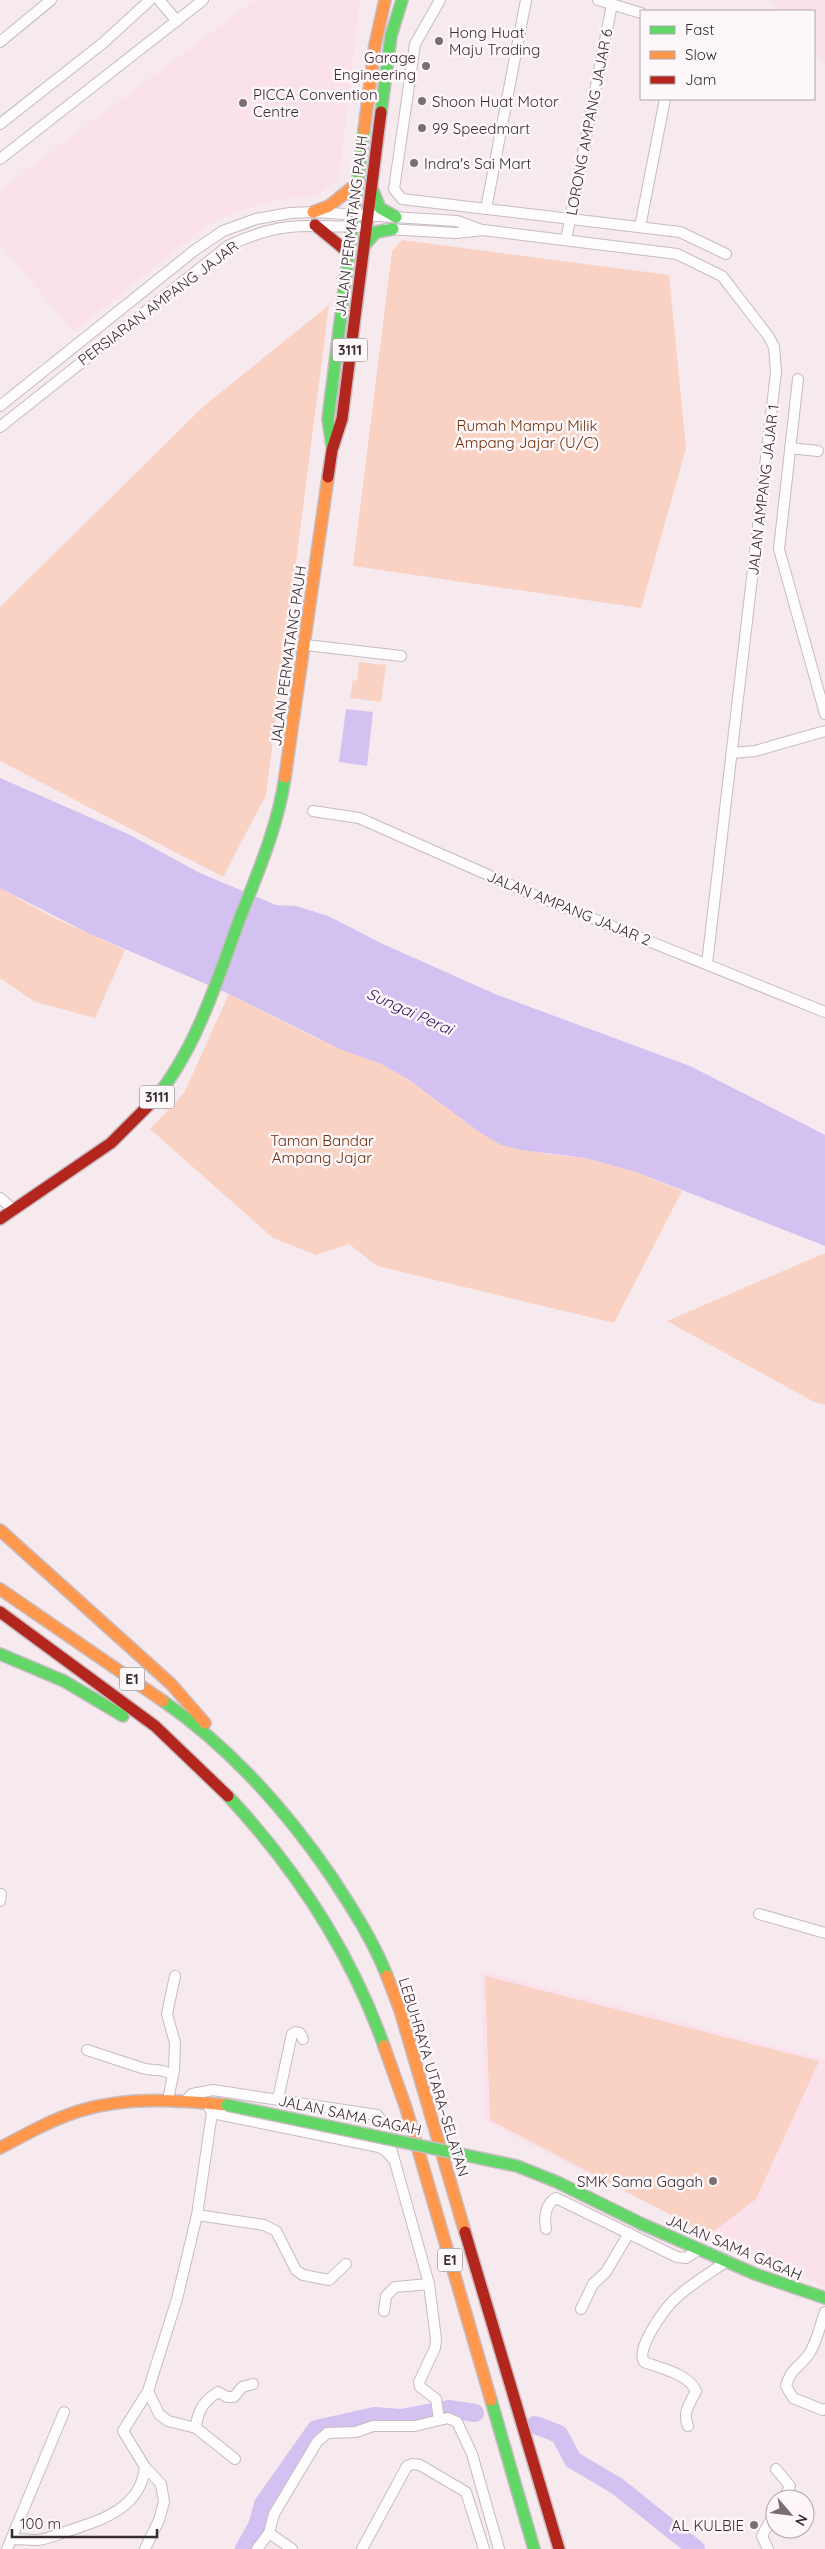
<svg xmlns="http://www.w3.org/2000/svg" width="825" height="2549" font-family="Quicksand,sans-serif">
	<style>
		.built { fill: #fae1eb }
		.green { fill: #f9d2c4 }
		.water { fill: #d3c1f1 }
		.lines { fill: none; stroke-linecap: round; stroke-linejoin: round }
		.river { stroke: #d3c1f1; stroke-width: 18 }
		.street-casing { stroke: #c7bcc0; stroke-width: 12 }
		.fast-casing { stroke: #c7bcc0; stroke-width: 14 }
		.slow-casing { stroke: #c7bcc0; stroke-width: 14 }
		.jam-casing { stroke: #c7bcc0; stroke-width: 14 }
		.street { stroke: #fefcfc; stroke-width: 10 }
		.fast { stroke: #63d668; stroke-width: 11 }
		.slow { stroke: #ff974d; stroke-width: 11 }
		.jam { stroke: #b3261e; stroke-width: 11 }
		.fast-bridge-casing { stroke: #c7bcc0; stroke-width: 14; stroke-linecap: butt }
		.fast-bridge { stroke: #63d668; stroke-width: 11 }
		.poi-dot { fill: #7a6f73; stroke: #fdf7fa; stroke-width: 2 }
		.labels { text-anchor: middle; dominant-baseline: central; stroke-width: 5; stroke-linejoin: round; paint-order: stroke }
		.shield { fill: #fdf7fa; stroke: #726a6d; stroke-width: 1 }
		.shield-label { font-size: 14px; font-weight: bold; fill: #372d31 }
		.poi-label { font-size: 15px; fill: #372d31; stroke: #fdf7fa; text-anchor: start }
		.street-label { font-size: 15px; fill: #372d31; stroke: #fdf7fa }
		.park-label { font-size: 15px; fill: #6d2e07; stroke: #fdf7fa }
		.water-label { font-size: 16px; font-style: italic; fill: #361360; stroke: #fdf7fa }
	</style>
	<rect width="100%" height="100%" fill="#f6eaee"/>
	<g class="built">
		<path d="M254,0H360L339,179L314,198L283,199L233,213L205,226L73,332L0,244V190Z"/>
		<path d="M770,0H825V64L814,51V11H780Z"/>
		<path d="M482,1971L825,2059V2287L720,2240L484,2121Z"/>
	</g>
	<g class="green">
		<path d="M402,240L669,275L686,448L641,608L353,566L392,251Z"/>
		<path d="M329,305L266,795L223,877L0,761V607L204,406Z"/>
		<path d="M359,662L386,665L381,702L350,698L353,680L357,681Z"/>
		<path d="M0,888L50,916L125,950L95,1018L35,1002L0,978Z"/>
		<path d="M229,994L316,1038L379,1063L408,1079L482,1134L501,1145L547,1154L585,1158L636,1172L682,1191L614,1323L377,1266L349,1244L316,1255L273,1238L150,1129L184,1093Z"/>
		<path d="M825,1253V1405L814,1402L667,1321Z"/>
		<path d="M485,1976L819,2061L756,2199L709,2235L490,2120Z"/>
	</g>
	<g class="water">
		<path d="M346,709L373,712L367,766L339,762Z"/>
		<path d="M0,778L128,834L200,873L276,905L296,906L328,916L383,944L495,994L690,1066L825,1135V1246L636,1172L585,1158L521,1150L501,1145L482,1134L408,1079L379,1063L342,1050L229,994L88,933L0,888Z"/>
	</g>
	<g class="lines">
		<g class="river">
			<path d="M535,2425L559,2434L573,2460L617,2486L696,2549"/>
			<path d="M244,2549L257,2526L263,2504L316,2429L374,2416L401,2418L449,2409L475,2413"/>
		</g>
		<defs>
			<g id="street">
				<path d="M159,0L177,21"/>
				<path d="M440,0L415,44L394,189L402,199L680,232L726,254"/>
				<path d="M598,0L641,13"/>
				<path d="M0,42L51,0"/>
				<path d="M0,124L103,43L150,0"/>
				<path d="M0,159L203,0"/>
				<path d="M486,209L526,0"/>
				<path d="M640,227L665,99"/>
				<path d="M387,229L456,233L483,230L677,254L722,276L769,337L774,347L776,372L707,964"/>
				<path d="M566,240L612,4"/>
				<path d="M798,379L779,549L825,714"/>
				<path d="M0,406L195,250L223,231L256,219L290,213L313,212L457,221L479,229"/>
				<path d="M0,427L228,246C278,222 303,225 357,227"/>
				<path d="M790,448L818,451"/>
				<path d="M306,645L401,656"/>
				<path d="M732,753L755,751L825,731"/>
				<path d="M313,811L359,818L529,893L825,1012"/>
				<path d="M0,1198L13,1209"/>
				<path d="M0,1901L1,1894"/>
				<path d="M759,1914L825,1933"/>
				<path d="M87,2050L142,2068C157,2072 158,2067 173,2075"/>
				<path d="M278,2099L292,2034L296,2032L300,2033L303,2039"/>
				<path d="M168,2100L174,2070L175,2043L167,2014L175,1976"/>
				<path d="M185,2101L192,2094L213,2090L377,2115L384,2123L429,2284L436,2339L435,2348L419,2382L420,2387L436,2399L439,2419"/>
				<path d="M212,2113L379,2147L387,2152L393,2159"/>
				<path d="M197,2215L264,2225L276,2231L296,2270L303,2275L329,2280L346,2264"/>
				<path d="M546,2229C544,2218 545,2204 556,2198L677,2257L686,2258L698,2250"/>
				<path d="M581,2309L593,2284L606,2272L629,2233"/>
				<path d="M384,2311L386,2296L395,2287L429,2284"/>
				<path d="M825,2312C820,2325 817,2342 809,2354C800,2367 790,2369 786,2386L793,2398L823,2410L825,2409"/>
				<path d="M148,2391L159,2414L168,2421L196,2428L235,2459"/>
				<path d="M688,2426C682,2413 690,2403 696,2391C689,2374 660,2368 644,2362C635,2349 665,2308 676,2298C691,2284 710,2273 727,2261"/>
				<path d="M196,2428C197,2411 204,2401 218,2392L227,2397H234L242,2387L253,2384"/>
				<path d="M776,2469L790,2486L784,2499"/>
				<path d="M269,2533L292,2549"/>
				<path d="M11,2539C20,2539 30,2540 38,2540C48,2539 58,2534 68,2531C102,2520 141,2508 145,2467"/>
				<path d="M7,2549L64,2412"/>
				<path d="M145,2549L159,2520L164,2502L161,2484L145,2467L123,2431L148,2391L177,2299L197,2215L212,2113L207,2103"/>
				<path d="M257,2549L269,2533L274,2514L317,2442L327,2433L356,2432L373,2426H415L448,2418L457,2422L472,2454L499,2549"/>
				<path d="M362,2549L407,2466L413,2464L420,2465L466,2492L484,2549"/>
				<path d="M768,2549L762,2536L775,2512"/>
			</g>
			<g id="fast">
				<path d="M381,112L391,36L402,0"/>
				<path d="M373,191L380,208L396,217"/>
				<path d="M364,246L376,232L393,229"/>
				<path d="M332,446L328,419L364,130"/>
				<path d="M154,1100C197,1048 217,980 240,918C258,872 278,826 285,777"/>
				<path d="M0,1654L64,1681L123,1716"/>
				<path d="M163,1701C231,1748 285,1809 331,1876C352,1908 373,1940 387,1976"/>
				<path d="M228,1796C295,1868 351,1953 384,2046"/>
				<path d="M642,2224L755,2274L825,2298"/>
				<path d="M491,2400L534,2549"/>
			</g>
			<g id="slow">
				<path d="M364,130L375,45L385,0"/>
				<path d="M313,212L329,206L359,182"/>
				<path d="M285,777L328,477"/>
				<path d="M0,1530L171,1684L205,1723"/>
				<path d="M0,1589L163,1701"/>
				<path d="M387,1976L400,2010L465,2232"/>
				<path d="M384,2046L406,2108L491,2400"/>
				<path d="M0,2148C26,2134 51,2120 79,2111C127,2096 178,2100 227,2105"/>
			</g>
			<g id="jam">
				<path d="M315,225L350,254"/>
				<path d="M328,477L332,450L342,419L381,112"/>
				<path d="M0,1219L111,1143L154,1100"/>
				<path d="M0,1612L155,1726L228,1796"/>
				<path d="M465,2232L559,2549"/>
			</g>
		</defs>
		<use href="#street" class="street-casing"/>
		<use href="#fast" class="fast-casing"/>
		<use href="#slow" class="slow-casing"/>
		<use href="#jam" class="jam-casing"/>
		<use href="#street" class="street"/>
		<use href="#fast" class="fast"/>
		<use href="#slow" class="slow"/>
		<use href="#jam" class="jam"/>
		<defs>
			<path id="fast-bridge" d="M227,2105L517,2166L557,2182L642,2224"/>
		</defs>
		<use href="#fast-bridge" class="fast-bridge-casing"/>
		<use href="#fast-bridge" class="fast-bridge"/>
	</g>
	<g class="poi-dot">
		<circle cx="439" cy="41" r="5"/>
		<circle cx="426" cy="66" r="5"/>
		<circle cx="422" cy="101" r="5"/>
		<circle cx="243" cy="103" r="5"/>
		<circle cx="422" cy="128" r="5"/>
		<circle cx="414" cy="163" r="5"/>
		<circle cx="713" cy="2181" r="5"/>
		<circle cx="754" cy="2525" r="5"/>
	</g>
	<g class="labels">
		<g class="shield">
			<rect x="332.5" y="338.5" width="35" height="23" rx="4"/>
			<rect x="139.5" y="1085.5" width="35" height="23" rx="4"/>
			<rect x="119.5" y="1667.5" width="25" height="23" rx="4"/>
			<rect x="437.5" y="2248.5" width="25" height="23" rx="4"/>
		</g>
		<g class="shield-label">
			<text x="350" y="350">3111</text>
			<text x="157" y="1097">3111</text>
			<text x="132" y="1679">E1</text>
			<text x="450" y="2260">E1</text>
		</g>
		<g class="poi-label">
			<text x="449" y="32">Hong Huat<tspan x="449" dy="17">Maju Trading</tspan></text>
			<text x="416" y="57" text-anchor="end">Garage<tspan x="416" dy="17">Engineering</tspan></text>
			<text x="253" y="94">PICCA Convention<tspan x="253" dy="17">Centre</tspan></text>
			<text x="432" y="101">Shoon Huat Motor</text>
			<text x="432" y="128">99 Speedmart</text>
			<text x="424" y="163">Indra's Sai Mart</text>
			<text x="703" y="2181" text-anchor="end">SMK Sama Gagah</text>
			<text x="744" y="2525" text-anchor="end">AL KULBIE</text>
		</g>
		<g class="street-label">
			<text transform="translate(589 122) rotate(-79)">LORONG AMPANG JAJAR 6</text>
			<text transform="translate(351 226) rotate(-83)">JALAN PERMATANG PAUH</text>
			<text transform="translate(158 303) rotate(-37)">PERSIARAN AMPANG JAJAR</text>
			<text transform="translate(763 490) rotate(-83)">JALAN AMPANG JAJAR 1</text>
			<text transform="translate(288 656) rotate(-82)">JALAN PERMATANG PAUH</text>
			<text transform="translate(569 908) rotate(22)">JALAN AMPANG JAJAR 2</text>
			<text transform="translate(434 2077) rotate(73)">LEBUHRAYA UTARA–SELATAN</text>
			<text transform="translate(350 2115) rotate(12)">JALAN SAMA GAGAH</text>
			<text transform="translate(734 2247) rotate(23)">JALAN SAMA GAGAH</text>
		</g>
		<g class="park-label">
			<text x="527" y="425">Rumah Mampu Milik<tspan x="527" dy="17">Ampang Jajar (U/C)</tspan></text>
			<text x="322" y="1140">Taman Bandar<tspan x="322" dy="17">Ampang Jajar</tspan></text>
		</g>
		<g class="water-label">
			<text transform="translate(410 1011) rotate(24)">Sungai Perai</text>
		</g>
	</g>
	<rect x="640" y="10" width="175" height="90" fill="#fdf7fa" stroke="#aea6aa"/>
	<rect x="650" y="26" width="25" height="8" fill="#63d668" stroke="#aea6aa"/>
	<text x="685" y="35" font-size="15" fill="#372d31">Fast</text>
	<rect x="650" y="51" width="25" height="8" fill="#ff974d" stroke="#aea6aa"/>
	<text x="685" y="60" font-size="15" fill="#372d31">Slow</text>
	<rect x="650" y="76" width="25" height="8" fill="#b3261e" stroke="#aea6aa"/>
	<text x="685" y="85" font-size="15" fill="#372d31">Jam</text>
	<g transform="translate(790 2514) rotate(118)"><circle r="24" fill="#fdf7fa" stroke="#aea6aa"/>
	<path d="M0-4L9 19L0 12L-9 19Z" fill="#7a6f73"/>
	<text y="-8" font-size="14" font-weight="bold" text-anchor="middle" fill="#372d31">N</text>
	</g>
	<path d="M12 2529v8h145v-8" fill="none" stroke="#372d31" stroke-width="2.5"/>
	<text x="20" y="2529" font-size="15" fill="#372d31" stroke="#fdf7fa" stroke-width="4" paint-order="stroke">100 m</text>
</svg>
